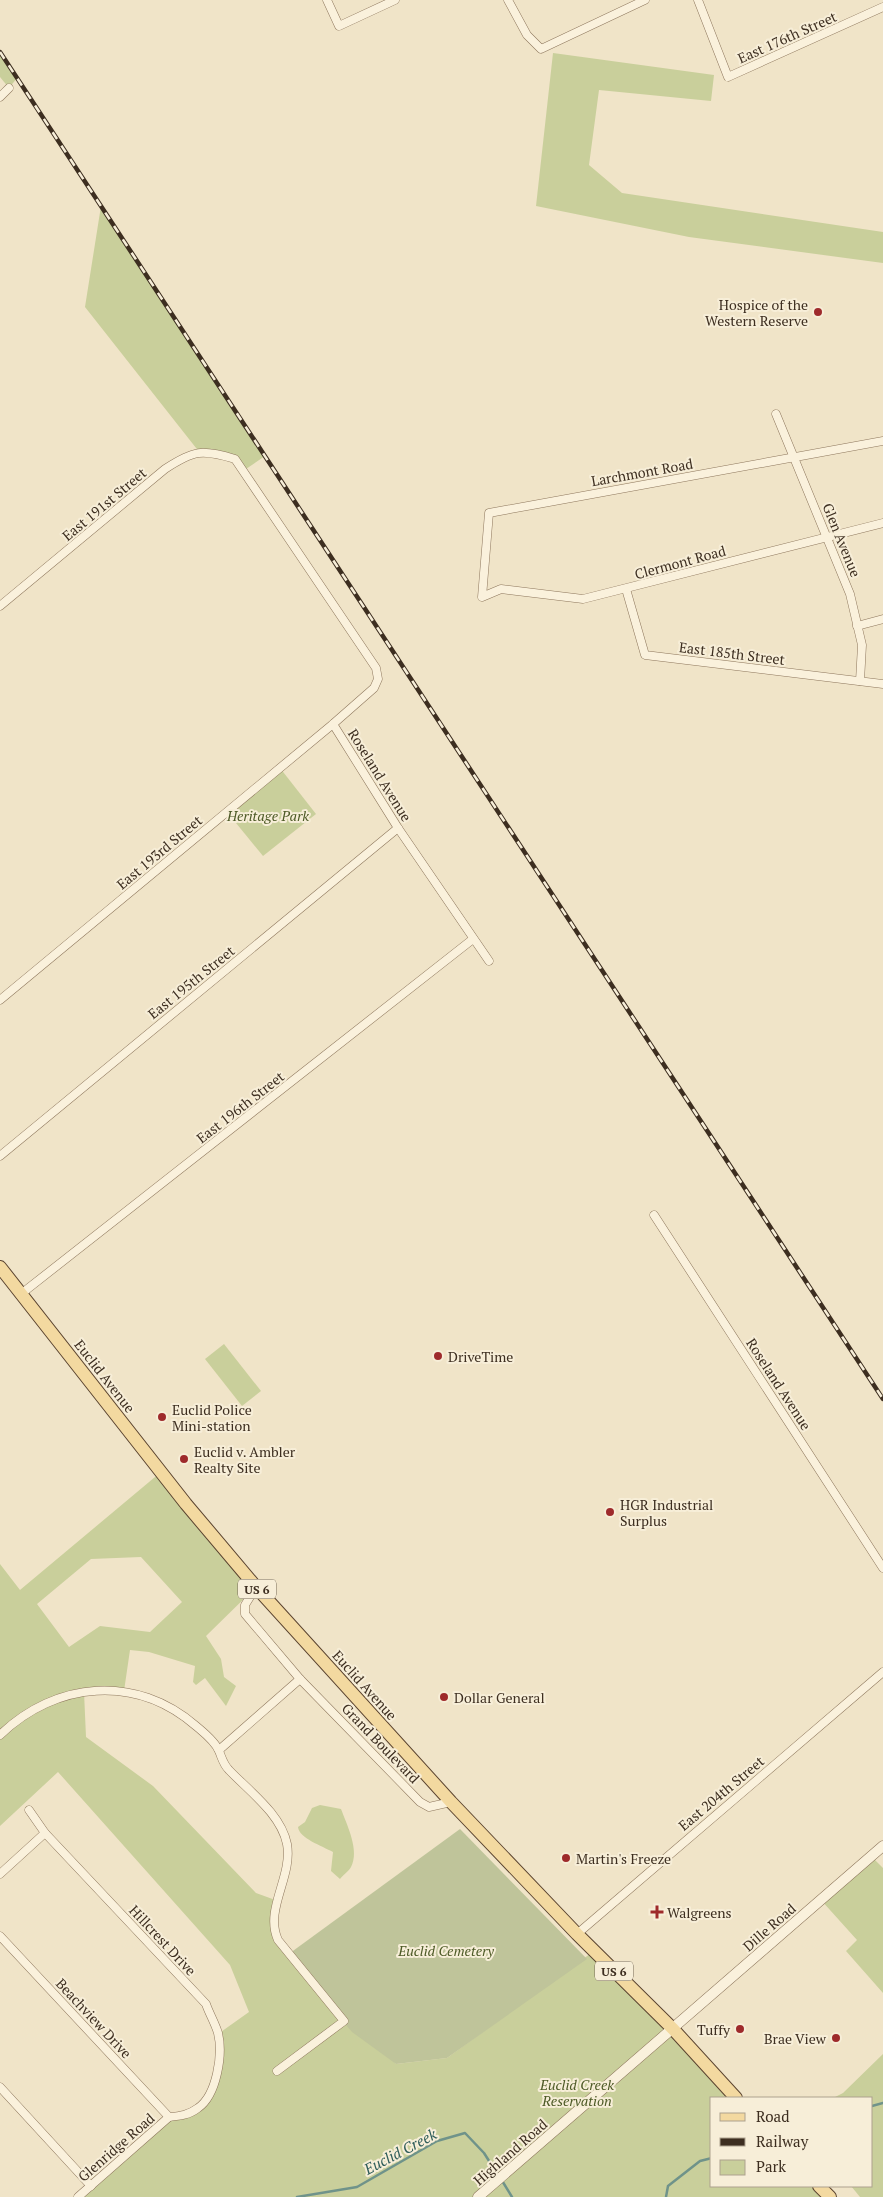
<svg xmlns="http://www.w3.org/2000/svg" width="883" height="2197" font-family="'PT Serif',serif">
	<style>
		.green { fill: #c9cf9b; fill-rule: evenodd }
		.cemetery { fill: #bfc49a }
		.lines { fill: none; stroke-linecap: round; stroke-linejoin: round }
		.stream { stroke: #6f938a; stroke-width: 2.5 }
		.minor-casing { stroke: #8d765c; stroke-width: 9 }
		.tertiary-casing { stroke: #8d765c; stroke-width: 11 }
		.primary-casing { stroke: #5b4430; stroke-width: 14 }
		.minor { stroke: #faf1dc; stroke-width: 8 }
		.tertiary { stroke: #faf1dc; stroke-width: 10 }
		.primary { stroke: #f3d9a0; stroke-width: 12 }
		.rail-casing { stroke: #3d2e20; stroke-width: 4.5 }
		.rail { stroke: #f7eed8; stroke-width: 2.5; stroke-dasharray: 8; stroke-linecap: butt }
		.poi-dot { fill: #9e2a2b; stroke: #f7eed8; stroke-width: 2 }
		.labels { text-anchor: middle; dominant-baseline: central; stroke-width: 4; stroke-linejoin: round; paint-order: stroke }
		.shield { fill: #f7eed8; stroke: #756857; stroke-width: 1 }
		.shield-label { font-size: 12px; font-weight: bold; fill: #3d2e20 }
		.street-label { font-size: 14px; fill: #3d2e20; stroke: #f7eed8 }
		.poi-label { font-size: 14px; fill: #3d2e20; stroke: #f7eed8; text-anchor: start }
		.park-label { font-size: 14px; font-style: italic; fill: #4d5a26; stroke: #f7eed8 }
		.water-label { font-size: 15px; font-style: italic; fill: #2f5d5a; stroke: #f7eed8 }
	</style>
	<rect width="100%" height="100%" fill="#f0e4c8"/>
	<g class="green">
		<path d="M0,52L17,78L9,88L0,77Z"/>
		<path d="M553,53L714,75L711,101L599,90L589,165L622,193L883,232V263L689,237L536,206Z"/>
		<path d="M101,206L265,456L243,471L235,458L200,453L85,307Z"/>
		<path d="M280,768L316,814L263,856L227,812Z"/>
		<path d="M224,1344L261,1391L242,1406L205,1359Z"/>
		<path d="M161,1472L256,1587L206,1636L221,1659L224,1677L236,1686L226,1706L205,1678L196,1685L193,1682L195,1666L149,1652L130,1650L124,1691L84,1692L86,1737L153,1786L256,1893L278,1901L276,1934L396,2064L447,2058L594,1951L736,2098H712V2186H819L830,2197H78L169,2117L199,2108L213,2087L218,2034L249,2012L230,1965L58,1772L0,1826V1564L20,1590ZM141,1557L182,1602L150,1632L100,1626L69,1647L37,1604L91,1559Z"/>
		<path d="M320,1805L341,1809C347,1825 360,1851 351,1867C349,1871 343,1875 340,1879L331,1871L333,1852C322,1846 299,1838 298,1827L305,1822L312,1808Z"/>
		<path d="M871,1856L883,1868V1993L846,1951L857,1940L821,1900Z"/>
		<path d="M883,2054V2197H860L851,2186H872V2098H833L843,2093Z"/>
	</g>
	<path class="cemetery" d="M460,1829L587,1959L447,2058L396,2064L352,2032L286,1956Z"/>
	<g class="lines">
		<g class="stream">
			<path d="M872,2106L883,2103"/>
			<path d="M501,2179L512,2197"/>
			<path d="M297,2197L357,2187L437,2141L465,2133L484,2153L498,2175"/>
			<path d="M666,2197L668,2186L700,2161L712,2158"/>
		</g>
		<defs>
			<g id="minor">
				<path d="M327,0L339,26L395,0"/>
				<path d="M508,0L527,35L541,49L645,0"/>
				<path d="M698,0L728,77L883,7"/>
				<path d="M0,97L9,88"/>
				<path d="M776,414L850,594L862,645L860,681"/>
				<path d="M883,441L489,513L482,597L501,589L583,599L883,523"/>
				<path d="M626,589L645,655L883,684"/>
				<path d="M0,606L165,469C194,450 202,449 235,459L376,668L378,679L374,688L333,724L0,1000"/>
				<path d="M857,626L883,619"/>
				<path d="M333,724L398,828L489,961"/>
				<path d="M0,1156L398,828"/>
				<path d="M654,1215L883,1568"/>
				<path d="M21,1294L473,939"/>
				<path d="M256,1587L245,1605V1614L300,1679L420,1802L429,1807L451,1802"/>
				<path d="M0,1735C56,1681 136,1674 196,1726C203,1732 215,1741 219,1751C222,1758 223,1764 229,1770C249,1791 281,1814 287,1844C293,1877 264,1909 278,1940L344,2021L277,2071"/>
				<path d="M219,1750L300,1679"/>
				<path d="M29,1810L45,1833L206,2004C209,2013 215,2023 218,2033C223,2054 217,2095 198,2108C189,2115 180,2116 169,2117L78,2197"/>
				<path d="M0,1874L45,1833"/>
				<path d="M577,1934L883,1672"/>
				<path d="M0,1936L169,2117"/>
				<path d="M0,2087L91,2186"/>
			</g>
			<path id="tertiary" d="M478,2197L883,1846"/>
			<g id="primary">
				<path d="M0,1267L186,1504L256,1587L451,1802L577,1934L673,2029L736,2098"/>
				<path d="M819,2186L830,2197"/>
			</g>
		</defs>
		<use href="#minor" class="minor-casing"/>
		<use href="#tertiary" class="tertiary-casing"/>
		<use href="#primary" class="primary-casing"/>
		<use href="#minor" class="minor"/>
		<use href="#tertiary" class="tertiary"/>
		<use href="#primary" class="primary"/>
		<defs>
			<path id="rail" d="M0,52L883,1399"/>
		</defs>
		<use href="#rail" class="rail-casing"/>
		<use href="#rail" class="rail"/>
	</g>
	<g class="poi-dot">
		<circle cx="818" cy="312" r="5"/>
		<circle cx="438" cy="1356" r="5"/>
		<circle cx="162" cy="1417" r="5"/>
		<circle cx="184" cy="1459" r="5"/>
		<circle cx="610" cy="1512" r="5"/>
		<circle cx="444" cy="1697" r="5"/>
		<circle cx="566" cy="1858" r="5"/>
		<path d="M654.5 1904.5h5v5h5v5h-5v5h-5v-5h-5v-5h5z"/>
		<circle cx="740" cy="2029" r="5"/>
		<circle cx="836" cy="2038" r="5"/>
	</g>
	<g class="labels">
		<g class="shield">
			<rect x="238" y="1579.5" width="38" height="19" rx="4"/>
			<rect x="595" y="1961.5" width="38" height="19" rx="4"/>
		</g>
		<g class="shield-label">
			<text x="257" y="1589">US 6</text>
			<text x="614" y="1971">US 6</text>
		</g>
		<g class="street-label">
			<text transform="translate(787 37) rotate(-24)">East 176th Street</text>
			<text transform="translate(642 472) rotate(-10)">Larchmont Road</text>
			<text transform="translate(104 504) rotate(-40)">East 191st Street</text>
			<text transform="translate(842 540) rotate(68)">Glen Avenue</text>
			<text transform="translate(680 562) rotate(-15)">Clermont Road</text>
			<text transform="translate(732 653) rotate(7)">East 185th Street</text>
			<text transform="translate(380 775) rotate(58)">Roseland Avenue</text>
			<text transform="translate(159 852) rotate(-40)">East 193rd Street</text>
			<text transform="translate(191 982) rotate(-39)">East 195th Street</text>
			<text transform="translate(240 1107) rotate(-38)">East 196th Street</text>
			<text transform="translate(105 1376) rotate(52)">Euclid Avenue</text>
			<text transform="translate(779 1384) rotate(57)">Roseland Avenue</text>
			<text transform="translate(365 1685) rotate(48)">Euclid Avenue</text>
			<text transform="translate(381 1743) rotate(46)">Grand Boulevard</text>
			<text transform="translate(721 1793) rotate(-40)">East 204th Street</text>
			<text transform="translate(769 1927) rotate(-41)">Dille Road</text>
			<text transform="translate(163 1940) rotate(47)">Hillcrest Drive</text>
			<text transform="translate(94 2018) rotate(47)">Beachview Drive</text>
			<text transform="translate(116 2147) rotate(-41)">Glenridge Road</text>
			<text transform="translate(510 2152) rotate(-41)">Highland Road</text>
		</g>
		<g class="poi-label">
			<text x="808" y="304" text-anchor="end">Hospice of the<tspan x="808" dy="16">Western Reserve</tspan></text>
			<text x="448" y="1356">DriveTime</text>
			<text x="172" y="1409">Euclid Police<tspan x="172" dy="16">Mini-station</tspan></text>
			<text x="194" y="1451">Euclid v. Ambler<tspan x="194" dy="16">Realty Site</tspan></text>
			<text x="620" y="1504">HGR Industrial<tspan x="620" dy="16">Surplus</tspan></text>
			<text x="454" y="1697">Dollar General</text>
			<text x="576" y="1858">Martin's Freeze</text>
			<text x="667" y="1912">Walgreens</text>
			<text x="730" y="2029" text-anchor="end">Tuffy</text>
			<text x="826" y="2038" text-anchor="end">Brae View</text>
		</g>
		<g class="park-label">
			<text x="268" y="815">Heritage Park</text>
			<text x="446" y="1950">Euclid Cemetery</text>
			<text x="577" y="2084">Euclid Creek<tspan x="577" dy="16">Reservation</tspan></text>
		</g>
		<g class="water-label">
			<text transform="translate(400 2151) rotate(-28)">Euclid Creek</text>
		</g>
	</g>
	<rect x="710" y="2097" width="162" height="90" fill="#f7eed8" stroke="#ada18e"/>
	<rect x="720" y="2113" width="25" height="8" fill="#f3d9a0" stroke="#ada18e"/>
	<text x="756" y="2122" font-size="15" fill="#3d2e20">Road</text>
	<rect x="720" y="2138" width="25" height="8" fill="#3d2e20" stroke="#ada18e"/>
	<text x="756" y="2147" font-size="15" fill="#3d2e20">Railway</text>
	<rect x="720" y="2160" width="25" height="15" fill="#c9cf9b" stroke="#ada18e"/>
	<text x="756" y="2172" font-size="15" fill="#3d2e20">Park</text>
</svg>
